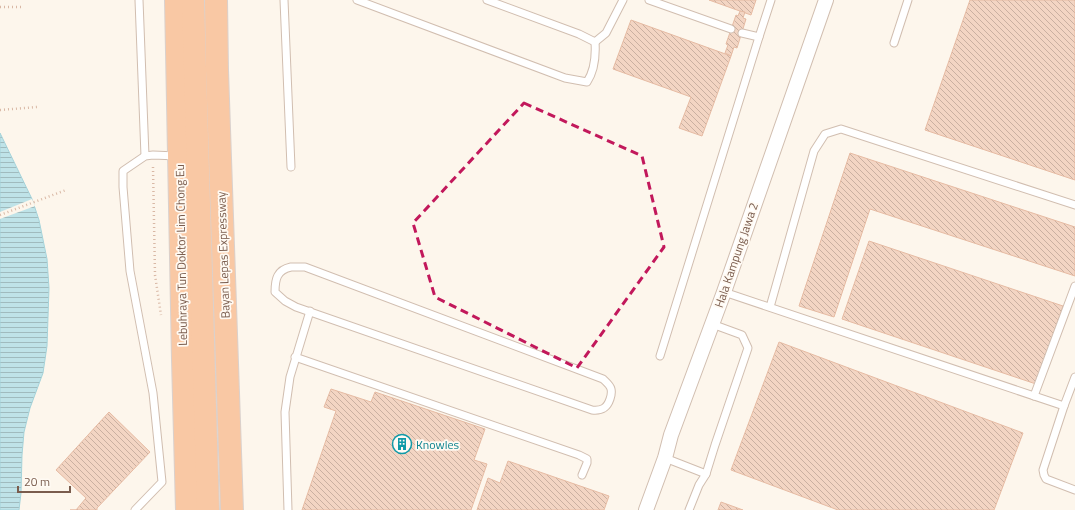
<svg xmlns="http://www.w3.org/2000/svg" width="1075" height="510" font-family="'Titillium Web',sans-serif">
	<style>
		.water { fill: url(#water-rules); stroke: #a5d3da }
		.pier { fill: #fdf6ec }
		.building { fill: url(#building-back-hatch); stroke: #e6bba3 }
		.lines { fill: none; stroke-linecap: round; stroke-linejoin: round }
		.service-casing { stroke: #d1beb0; stroke-width: 9 }
		.minor-casing { stroke: #d1beb0; stroke-width: 16 }
		.trunk-casing { stroke: #dad1cd; stroke-width: 24 }
		.path { stroke: #d9b8a5; stroke-width: 2.5; stroke-dasharray: 1 3; stroke-linecap: butt }
		.service { stroke: #fff; stroke-width: 7 }
		.minor { stroke: #fff; stroke-width: 14 }
		.trunk { stroke: #f9c8a4; stroke-width: 22 }
		.marked { fill: none; stroke: #c2185b; stroke-width: 3; stroke-dasharray: 8 5; stroke-linejoin: round }
		.labels { text-anchor: middle; dominant-baseline: central; stroke-width: 3.5; stroke-linejoin: round; paint-order: stroke }
		.street-label { font-size: 12px; fill: #7a5c4d; stroke: #fffaf3 }
		.culture-label { font-size: 12px; fill: #0d838f; stroke: #fffaf3; text-anchor: start }
	</style>
	<defs>
		<pattern id="water-rules" width="6" height="5" patternUnits="userSpaceOnUse"><rect width="6" height="5" fill="#bfe3e8"/><path d="M0 2.5h6" fill="none" stroke="#a0bbbe"/></pattern>
		<pattern id="building-back-hatch" width="6" height="6" patternUnits="userSpaceOnUse"><rect width="6" height="6" fill="#f3d5c3"/><path d="M-1 5l2 2M0 0l6 6M5-1l2 2" fill="none" stroke="#cab0a1"/></pattern>
	</defs>
	<rect width="100%" height="100%" fill="#fdf6ec"/>
	<path class="water" d="M0,133L32,199L39,220L47,259L49,288L47,346L43,373L30,408L24,432L22,455L21,493L19,510H0Z"/>
	<path class="pier" d="M32,199L35,206L0,219V212Z"/>
	<g class="building">
		<path d="M709,0H756L751,15Z"/>
		<path d="M970,0H1075V180L925,130Z"/>
		<path d="M740,11L745,12L743,18L746,19L737,48L734,47L731,56L725,53L728,45L726,44L736,15L738,16Z"/>
		<path d="M631,20L731,56L702,136L679,128L691,97L613,69Z"/>
		<path d="M850,153L1075,227V276L870,209L834,317L799,306Z"/>
		<path d="M869,241L1063,306L1036,384L842,319Z"/>
		<path d="M779,342L1023,433L994,510H838L731,470Z"/>
		<path d="M331,389L371,402L375,392L485,429L474,460L487,464L471,510H302L336,411L324,407Z"/>
		<path d="M109,412L150,452L97,508V510H70H76L86,498L56,470Z"/>
		<path d="M508,461L609,496L604,510H477L488,478L500,483Z"/>
		<path d="M721,502L743,510H718Z"/>
	</g>
	<g class="lines">
		<defs>
			<g id="service">
				<path d="M139,0L145,156"/>
				<path d="M284,0L291,167"/>
				<path d="M357,0L565,78L587,82C595,70 596,57 595,42"/>
				<path d="M487,0L579,34L595,42"/>
				<path d="M649,0L731,29"/>
				<path d="M742,33L759,37"/>
				<path d="M595,42L606,33L623,0"/>
				<path d="M894,43L908,0"/>
				<path d="M291,267H305L603,379C606,382 610,385 611,389C612,393 611,396 610,399C607,408 602,411 592,410L296,307L285,301L275,292C275,279 277,270 291,267Z"/>
				<path d="M724,292L1064,406L1075,377"/>
				<path d="M770,307L814,151L825,134L841,129L1075,205"/>
				<path d="M660,356L759,37L771,0"/>
				<path d="M295,357L579,455L587,459V463L582,475"/>
				<path d="M1034,396L1075,286"/>
				<path d="M1064,406L1043,470L1044,475L1046,479L1075,490"/>
				<path d="M665,458L706,474L699,485L689,510"/>
				<path d="M706,474L715,445L748,348L742,335L712,324"/>
				<path d="M135,510L162,482L153,393L130,271L123,187V171L145,156L153,155L177,156"/>
				<path d="M288,510L285,412L290,377L310,311"/>
			</g>
			<path id="minor" d="M646,510L665,458L671,435L724,292L826,0"/>
			<g id="trunk">
				<path d="M176,0L183,360L187,510"/>
				<path d="M193,0L208,510"/>
				<path d="M216,0L217,70L232,510"/>
			</g>
		</defs>
		<use href="#service" class="service-casing"/>
		<use href="#minor" class="minor-casing"/>
		<use href="#trunk" class="trunk-casing"/>
		<g class="path">
			<path d="M0,7H23"/>
			<path d="M0,110L37,107"/>
			<path d="M153,167L155,275L161,315"/>
			<path d="M0,215L66,190"/>
		</g>
		<use href="#service" class="service"/>
		<use href="#minor" class="minor"/>
		<use href="#trunk" class="trunk"/>
	</g>
	<path class="marked" d="M524,103L642,156L664,247L577,368L435,297L413,223Z"/>
	<defs>
		<symbol id="building-ring" viewBox="-11 -11 22 22"><circle r="9.5" fill="#fffaf3" stroke="#0f9aa8" stroke-width="1.5"/><path d="M-4-6H4V6H1V3H-1V6H-4ZM-2.5-4.3h1.7v1.8h-1.7ZM.8-4.3h1.7v1.8H.8ZM-2.5-1h1.7V.8h-1.7ZM.8-1h1.7V.8H.8Z" fill="#0f9aa8"/></symbol>
	</defs>
	<g fill-rule="evenodd">
		<use href="#building-ring" x="391" y="433" width="22" height="22"/>
	</g>
	<g class="labels">
		<g class="street-label">
			<text transform="translate(181 255) rotate(-91)">Lebuhraya Tun Doktor Lim Chong Eu</text>
			<text transform="translate(223 255) rotate(-92)">Bayan Lepas Expressway</text>
			<text transform="translate(736 255) rotate(-71)">Hala Kampung Jawa 2</text>
		</g>
		<g class="culture-label">
			<text x="416" y="444">Knowles</text>
		</g>
	</g>
	<path d="M18 486v6h52v-6" fill="none" stroke="#7a5c4d" stroke-width="2"/>
	<text x="24" y="486" font-size="12" fill="#7a5c4d" stroke="#fffaf3" stroke-width="3" paint-order="stroke">20 m</text>
</svg>
